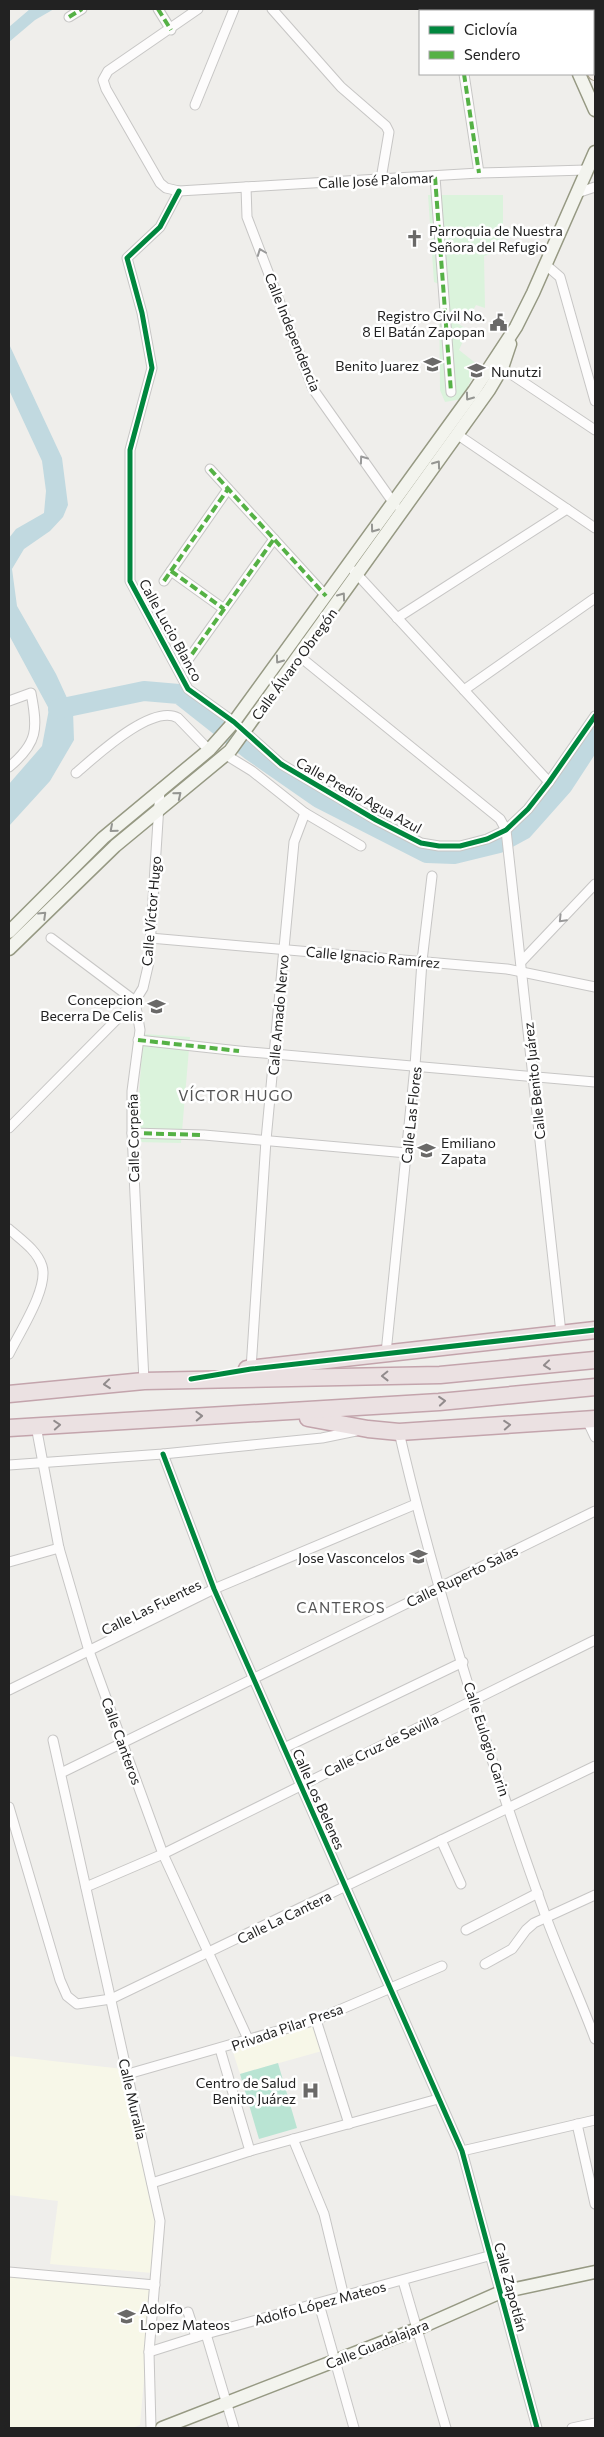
<svg xmlns="http://www.w3.org/2000/svg" width="604" height="2437" font-family="Commissioner,sans-serif">
	<style>
		.education { fill: #f7f7e8 }
		.park { fill: #dbf3dc }
		.pitch { fill: #b9e4d3 }
		.water { fill: #c1d9e0 }
		.lines { fill: none; stroke-linecap: round; stroke-linejoin: round }
		.river { stroke: #c1d9e0; stroke-width: 20 }
		.street-casing { stroke: #c7c6c5; stroke-width: 11 }
		.secondary-casing { stroke: #969983; stroke-width: 15 }
		.primary-casing { stroke: #a59d87; stroke-width: 16 }
		.highway-casing { stroke: #c3a4ac; stroke-width: 19 }
		.street { stroke: #fdfcfc; stroke-width: 9 }
		.secondary { stroke: #f3f4ee; stroke-width: 12 }
		.primary { stroke: #f2ede7; stroke-width: 14 }
		.highway { stroke: #ebe1e2; stroke-width: 16 }
		.quiet { stroke: #55b145; stroke-width: 4; stroke-dasharray: 8 4; stroke-linecap: butt }
		.cycleway-casing { stroke: #fff; stroke-width: 8 }
		.cycleway { stroke: #00873e; stroke-width: 5 }
		.oneway { stroke: #9a9a9a }
		.oneway2 { stroke: #959692 }
		.oneway3 { stroke: #918b8c }
		.labels { text-anchor: middle; dominant-baseline: central; stroke-width: 5; stroke-linejoin: round; paint-order: stroke }
		.street-label { font-size: 14px; fill: #222; stroke: #fff }
		.poi-label { font-size: 14px; fill: #222; stroke: #fff; text-anchor: end }
		.neighbourhood-label { font-size: 15px; letter-spacing: 1px; fill: #555; stroke: #fff }
	</style>
	<rect width="100%" height="100%" fill="#efeeeb"/>
	<g class="education">
		<path d="M313,2024L322,2051L240,2074L232,2049Z"/>
		<path d="M9,2056L123,2069L158,2221L152,2273L50,2264L58,2201L9,2195Z"/>
		<path d="M9,2277L152,2289L140,2425L132,2428H9Z"/>
	</g>
	<g class="park">
		<path d="M428,195H503V251L484,256L485,308L476,305L472,312L458,311L457,323L468,330L459,350L478,365L462,399L445,402L440,390L439,284L434,282Z"/>
		<path d="M143,1034L190,1037L181,1143L136,1142Z"/>
	</g>
	<path class="pitch" d="M278,2063L297,2128L259,2139L240,2074Z"/>
	<g class="water">
		<path d="M30,9H54L35,20L9,42V27Z"/>
		<path d="M9,344L62,458L68,505L63,517L50,531L24,549L12,569L17,606L56,674L73,711L74,740L50,781L9,826V784L42,746L49,709L9,635V538L16,529L44,513L46,491L42,461L9,390Z"/>
	</g>
	<g class="lines">
		<path class="river" d="M58,709L144,691L179,694L250,750L319,798L427,853L454,854L499,843L523,830L563,785L595,736"/>
		<defs>
			<g id="street">
				<path d="M158,9L171,30"/>
				<path d="M198,9L108,71L103,80L106,89L160,183L166,188L179,191L479,173L586,170"/>
				<path d="M272,9L341,87L386,126L389,132L381,179"/>
				<path d="M69,17L82,9"/>
				<path d="M464,74L479,173"/>
				<path d="M195,105L234,9"/>
				<path d="M435,177L451,392"/>
				<path d="M246,187L247,217L313,389L395,505"/>
				<path d="M179,191L160,227L127,258L142,313L152,368L130,450V581L188,689L234,722L281,764L376,820L421,843L439,846H460L487,839L506,830L528,809L549,782L595,716"/>
				<path d="M577,193L595,187"/>
				<path d="M546,265L560,277L595,401"/>
				<path d="M499,366L595,430"/>
				<path d="M458,435L595,528"/>
				<path d="M210,469L326,596"/>
				<path d="M171,571L224,609"/>
				<path d="M354,571L549,782"/>
				<path d="M164,581L228,489"/>
				<path d="M397,618L567,509"/>
				<path d="M299,656L500,819L506,830L561,1333"/>
				<path d="M185,664L274,539"/>
				<path d="M464,690L595,598"/>
				<path d="M9,701L31,693C38,729 38,743 9,767"/>
				<path d="M226,755L252,771L305,813L361,846"/>
				<path d="M76,773C95,757 152,703 178,718L209,750"/>
				<path d="M51,938L135,1001L140,1030L132,1091V1133L144,1381"/>
				<path d="M150,938L507,969L595,987"/>
				<path d="M521,962L595,884"/>
				<path d="M138,1040L239,1051L595,1082"/>
				<path d="M9,1128L135,1001L143,988L149,962L160,789"/>
				<path d="M132,1133L204,1135L407,1153"/>
				<path d="M9,1229C20,1239 37,1250 42,1266C49,1288 19,1333 9,1354"/>
				<path d="M386,1353L415,1066L422,961L432,876"/>
				<path d="M251,1369L266,1140L294,842L305,813"/>
				<path d="M587,1420L595,1437"/>
				<path d="M36,1426L59,1548L89,1651L163,1854L249,2041"/>
				<path d="M399,1432C437,1596 489,1758 546,1917C561,1958 580,1998 595,2039"/>
				<path d="M163,1454L214,1589L462,2151L537,2428"/>
				<path d="M9,1465L163,1454L322,1438L356,1431"/>
				<path d="M9,1562L59,1548"/>
				<path d="M9,1690L214,1589L416,1504"/>
				<path d="M53,1740L160,2221L149,2352L151,2428"/>
				<path d="M284,1748L463,1662"/>
				<path d="M61,1773L595,1511"/>
				<path d="M9,1807L60,1980L67,1996L77,2004L111,1999L595,1766"/>
				<path d="M441,1840L461,1884"/>
				<path d="M86,1887L163,1854L595,1640"/>
				<path d="M466,1930L538,1893"/>
				<path d="M485,1964L512,1949L526,1930L534,1923L595,1895"/>
				<path d="M316,2020L349,2124"/>
				<path d="M220,2049L250,2151"/>
				<path d="M128,2074L316,2020L442,1966"/>
				<path d="M577,2124L595,2204"/>
				<path d="M293,2139L324,2214L344,2297"/>
				<path d="M462,2151L595,2120"/>
				<path d="M152,2183L250,2151L438,2099"/>
				<path d="M9,2272L155,2285"/>
				<path d="M403,2281L446,2428"/>
				<path d="M319,2304L354,2428"/>
				<path d="M188,2312L196,2337"/>
				<path d="M206,2334L234,2428"/>
				<path d="M149,2352L206,2334L492,2255"/>
				<path d="M572,2428L595,2423"/>
			</g>
			<g id="secondary">
				<path d="M549,9L550,11"/>
				<path d="M579,74L595,110"/>
				<path d="M9,932L103,838L209,750L234,722L474,391L516,327L533,293L595,152"/>
				<path d="M9,949L115,846L230,751L489,390L502,368L510,344"/>
				<path d="M162,2428L417,2329L501,2292L595,2272"/>
			</g>
			<g id="primary">
				<path d="M566,9L567,11"/>
				<path d="M579,9L580,11"/>
				<path d="M593,38L595,44"/>
				<path d="M593,68L595,73"/>
			</g>
			<g id="highway">
				<path d="M247,1369L595,1330"/>
				<path d="M9,1394L144,1381L440,1375L595,1360"/>
				<path d="M308,1418L368,1429L399,1432L595,1419"/>
				<path d="M9,1428L439,1402L595,1387"/>
			</g>
		</defs>
		<use href="#street" class="street-casing"/>
		<use href="#secondary" class="secondary-casing"/>
		<use href="#primary" class="primary-casing"/>
		<use href="#highway" class="highway-casing"/>
		<use href="#street" class="street"/>
		<use href="#secondary" class="secondary"/>
		<use href="#primary" class="primary"/>
		<use href="#highway" class="highway"/>
		<g class="quiet">
			<path d="M158,9L171,30"/>
			<path d="M69,17L82,9"/>
			<path d="M464,74L479,173"/>
			<path d="M435,177L451,392"/>
			<path d="M210,469L326,596"/>
			<path d="M171,571L224,609"/>
			<path d="M164,581L228,489"/>
			<path d="M185,664L274,539"/>
			<path d="M138,1040L239,1051"/>
			<path d="M132,1133L204,1135"/>
		</g>
		<defs>
			<g id="cycleway">
				<path d="M179,191L160,227L127,258L142,313L152,368L130,450V581L188,689L234,722L281,764L376,820L421,843L439,846H460L487,839L506,830L528,809L549,782L595,716"/>
				<path d="M191,1379L251,1369L595,1330"/>
				<path d="M163,1454L214,1589L462,2151L537,2428"/>
			</g>
		</defs>
		<use href="#cycleway" class="cycleway-casing"/>
		<use href="#cycleway" class="cycleway"/>
	</g>
	<defs><path id="oneway-chevron" d="M-2-3.5L2.5 0L-2 3.5" fill="none" stroke-width="1.6" stroke-linecap="round" stroke-linejoin="round" transform="scale(1.25)"/></defs>
	<g class="oneway">
		<use href="#oneway-chevron" transform="translate(261 252) rotate(-111)"/>
		<use href="#oneway-chevron" transform="translate(363 459) rotate(-126)"/>
		<use href="#oneway-chevron" transform="translate(562 919) rotate(134)"/>
	</g>
	<g class="oneway2">
		<use href="#oneway-chevron" transform="translate(469 397) rotate(126)"/>
		<use href="#oneway-chevron" transform="translate(437 464) rotate(-54)"/>
		<use href="#oneway-chevron" transform="translate(374 529) rotate(126)"/>
		<use href="#oneway-chevron" transform="translate(342 596) rotate(-54)"/>
		<use href="#oneway-chevron" transform="translate(279 660) rotate(126)"/>
		<use href="#oneway-chevron" transform="translate(178 795) rotate(-39)"/>
		<use href="#oneway-chevron" transform="translate(113 829) rotate(139)"/>
		<use href="#oneway-chevron" transform="translate(43 915) rotate(-44)"/>
	</g>
	<g class="oneway3">
		<use href="#oneway-chevron" transform="translate(547 1365) rotate(174)"/>
		<use href="#oneway-chevron" transform="translate(385 1376) rotate(179)"/>
		<use href="#oneway-chevron" transform="translate(107 1384) rotate(174)"/>
		<use href="#oneway-chevron" transform="translate(442 1401) rotate(-5)"/>
		<use href="#oneway-chevron" transform="translate(199 1416) rotate(-2)"/>
		<use href="#oneway-chevron" transform="translate(57 1425) rotate(-4)"/>
		<use href="#oneway-chevron" transform="translate(507 1425) rotate(-4)"/>
	</g>
	<defs>
		<symbol id="church-bare" viewBox="-9 -9 18 18"><path d="M-1.2-6h2.4v3.5h3.3v2.4h-3.3V6h-2.4V-.1h-3.3v-2.4h3.3Z" fill="#6a6968" stroke="#fff" stroke-width="2.5" paint-order="stroke"/></symbol>
		<symbol id="civic-bare" viewBox="-9 -9 18 18"><path d="M-.6-6.5H3V-4.5H.6V-3L4-1V1h2V6H-6V1h2V-1L-.6-3ZM-1.2 2.5V6h2.4V2.5Z" fill="#6a6968" stroke="#fff" stroke-width="2.5" paint-order="stroke"/></symbol>
		<symbol id="school-bare" viewBox="-9 -9 18 18"><path d="M0-5L7-2L0 1L-7-2ZM-4 1L0 2.5L4 1V4Q0 6-4 4Z" fill="#6a6968" stroke="#fff" stroke-width="2.5" paint-order="stroke"/></symbol>
		<symbol id="hospital-bare" viewBox="-9 -9 18 18"><path d="M-5-5h3v3.5h4V-5h3V5h-3V1.5h-4V5h-3Z" fill="#6a6968" stroke="#fff" stroke-width="2.5" paint-order="stroke"/></symbol>
	</defs>
	<g fill-rule="evenodd">
		<use href="#church-bare" x="402" y="226" width="25" height="25"/>
		<use href="#civic-bare" x="486" y="310" width="25" height="25"/>
		<use href="#school-bare" x="420" y="352" width="25" height="25"/>
		<use href="#school-bare" x="464" y="358" width="25" height="25"/>
		<use href="#school-bare" x="144" y="994" width="25" height="25"/>
		<use href="#school-bare" x="414" y="1138" width="25" height="25"/>
		<use href="#school-bare" x="406" y="1544" width="25" height="25"/>
		<use href="#hospital-bare" x="298" y="2078" width="25" height="25"/>
		<use href="#school-bare" x="114" y="2304" width="25" height="25"/>
	</g>
	<g class="labels">
		<g class="street-label">
			<text transform="translate(376 180) rotate(-3)">Calle José Palomar</text>
			<text transform="translate(293 332) rotate(68)">Calle Independencia</text>
			<text transform="translate(171 630) rotate(61)">Calle Lucio Blanco</text>
			<text transform="translate(294 664) rotate(-54)">Calle Álvaro Obregón</text>
			<text transform="translate(359 795) rotate(29)">Calle Predio Agua Azul</text>
			<text transform="translate(151 911) rotate(-85)">Calle Víctor Hugo</text>
			<text transform="translate(373 957) rotate(5)">Calle Ignacio Ramírez</text>
			<text transform="translate(278 1015) rotate(-85)">Calle Amado Nervo</text>
			<text transform="translate(534 1081) rotate(-96)">Calle Benito Juárez</text>
			<text transform="translate(411 1115) rotate(-84)">Calle Las Flores</text>
			<text transform="translate(133 1138) rotate(-91)">Calle Corpeña</text>
			<text transform="translate(462 1576) rotate(-26)">Calle Ruperto Salas</text>
			<text transform="translate(151 1607) rotate(-26)">Calle Las Fuentes</text>
			<text transform="translate(487 1739) rotate(72)">Calle Eulogio Garin</text>
			<text transform="translate(122 1741) rotate(70)">Calle Canteros</text>
			<text transform="translate(381 1745) rotate(-26)">Calle Cruz de Sevilla</text>
			<text transform="translate(319 1799) rotate(66)">Calle Los Belenes</text>
			<text transform="translate(284 1917) rotate(-26)">Calle La Cantera</text>
			<text transform="translate(287 2027) rotate(-19)">Privada Pilar Presa</text>
			<text transform="translate(133 2099) rotate(77)">Calle Muralla</text>
			<text transform="translate(511 2287) rotate(75)">Calle Zapotlán</text>
			<text transform="translate(320 2303) rotate(-15)">Adolfo López Mateos</text>
			<text transform="translate(377 2344) rotate(-22)">Calle Guadalajara</text>
		</g>
		<g class="poi-label">
			<text x="429" y="230" text-anchor="start">Parroquia de Nuestra<tspan x="429" dy="16">Señora del Refugio</tspan></text>
			<text x="485" y="315">Registro Civil No.<tspan x="485" dy="16">8 El Batán Zapopan</tspan></text>
			<text x="419" y="365">Benito Juarez</text>
			<text x="491" y="371" text-anchor="start">Nunutzi</text>
			<text x="143" y="999">Concepcion<tspan x="143" dy="16">Becerra De Celis</tspan></text>
			<text x="441" y="1142" text-anchor="start">Emiliano<tspan x="441" dy="16">Zapata</tspan></text>
			<text x="405" y="1557">Jose Vasconcelos</text>
			<text x="296" y="2082">Centro de Salud<tspan x="296" dy="16">Benito Juárez</tspan></text>
			<text x="140" y="2308" text-anchor="start">Adolfo<tspan x="140" dy="16">Lopez Mateos</tspan></text>
		</g>
		<g class="neighbourhood-label">
			<text x="236" y="1095">VÍCTOR HUGO</text>
			<text x="341" y="1607">CANTEROS</text>
		</g>
	</g>
	<rect width="604" height="2437" fill="none" stroke="#222222" stroke-width="20"/>
	<rect x="419" y="10" width="175" height="65" fill="#ffffff" stroke="#a7a7a7"/>
	<rect x="429" y="26" width="25" height="8" fill="#00873e" stroke="#a7a7a7"/>
	<text x="464" y="35" font-size="15" fill="#222222">Ciclovía</text>
	<rect x="429" y="51" width="25" height="8" fill="#55b145" stroke="#a7a7a7"/>
	<text x="464" y="60" font-size="15" fill="#222222">Sendero</text>
</svg>
